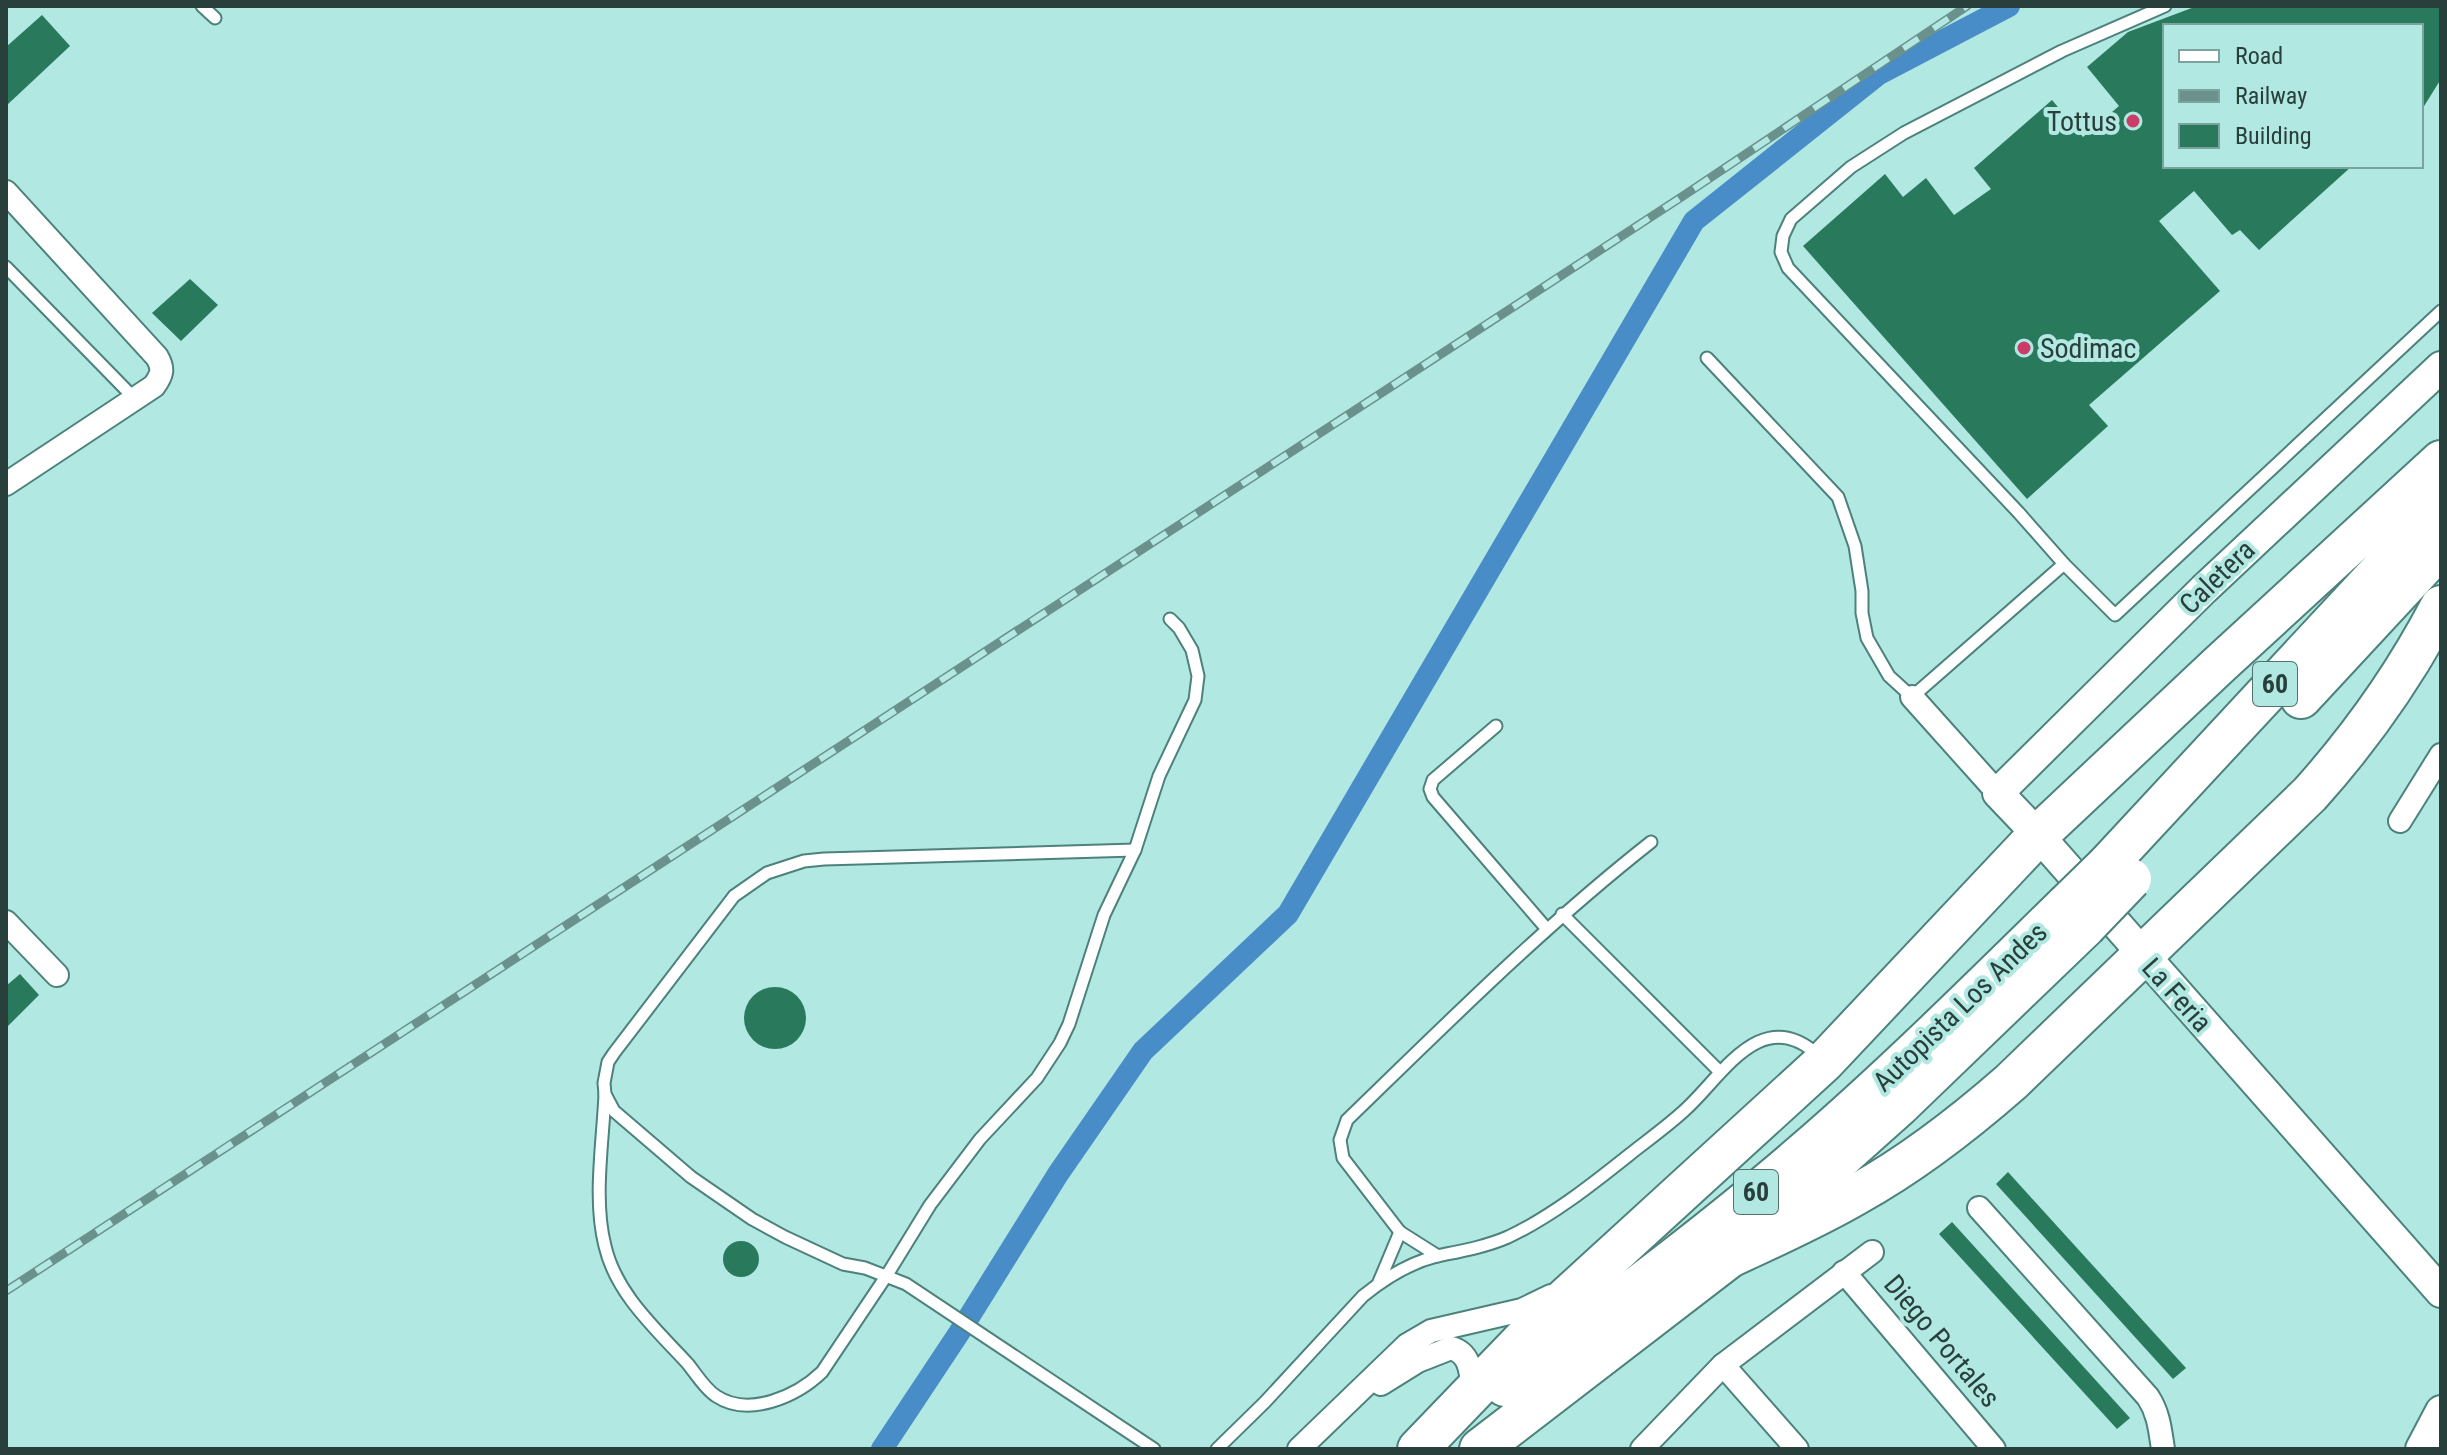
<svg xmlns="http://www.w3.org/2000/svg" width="2447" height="1455" font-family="'Roboto Condensed',sans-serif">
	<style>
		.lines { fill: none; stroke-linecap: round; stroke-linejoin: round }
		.canal { stroke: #488dc8; stroke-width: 22 }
		.building { fill: #29795d }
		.service-casing { stroke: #4d827c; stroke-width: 15 }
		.minor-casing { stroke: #4d827c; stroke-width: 26 }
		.secondary-casing { stroke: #4d827c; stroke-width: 34 }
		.motorway-casing { stroke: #4d827c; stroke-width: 44 }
		.service { stroke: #fff; stroke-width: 11 }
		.minor { stroke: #fff; stroke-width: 22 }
		.secondary { stroke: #fff; stroke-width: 30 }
		.motorway { stroke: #fff; stroke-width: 40 }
		.rail-casing { stroke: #6b918c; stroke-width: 9 }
		.rail { stroke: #b1e8e1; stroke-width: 6; stroke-dasharray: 18; stroke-linecap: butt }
		.motorway-bridge-casing { stroke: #4d827c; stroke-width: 44; stroke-linecap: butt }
		.motorway-bridge { stroke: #fff; stroke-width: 40 }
		.poi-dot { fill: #cb3d69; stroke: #b1e8e1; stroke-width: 3 }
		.labels { text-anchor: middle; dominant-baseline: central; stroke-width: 8; stroke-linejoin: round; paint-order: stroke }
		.shield { fill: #b1e8e1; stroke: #52726e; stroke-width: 2 }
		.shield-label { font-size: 26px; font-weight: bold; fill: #293f3c }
		.poi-label { font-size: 28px; fill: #293f3c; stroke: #b1e8e1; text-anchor: end }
		.street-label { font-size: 28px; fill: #293f3c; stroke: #b1e8e1 }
	</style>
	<rect width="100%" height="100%" fill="#b1e8e1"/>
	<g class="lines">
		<path class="canal" d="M882,1449L959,1333L1058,1174L1143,1051L1288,914L1694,221L1879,74L2009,6"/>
	</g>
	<g class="building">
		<path d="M2197,6H2441V79L2421,111V26H2165V166H2352L2259,250L2240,230L2232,235L2194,191L2159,221L2220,291L2089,405L2108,426L2027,499L1803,246L1885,174L1903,197L1926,178L1954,215L1991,189L1974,168L2052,100L2083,137L2119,106L2087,67L2128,32Z"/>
		<path d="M42,15L70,46L6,106V47Z"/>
		<path d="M190,279L218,305L181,341L152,313Z"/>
		<path d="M20,974L39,995L6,1028V986Z"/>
		<circle cx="775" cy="1018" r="31"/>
		<path d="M2008,1172L2186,1368L2173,1379L1996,1184Z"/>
		<path d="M1952,1222L2130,1418L2117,1429L1939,1234Z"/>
		<circle cx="741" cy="1259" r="18"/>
	</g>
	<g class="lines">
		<defs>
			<g id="service">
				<path d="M202,6L215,18"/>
				<path d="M6,267L136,400"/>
				<path d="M1707,358L1838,497L1855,546L1862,591V613L1867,638L1889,676L1912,697L2064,564L2019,513L1788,268L1781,252L1783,236L1791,219L1851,167L1904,133L2062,51L2165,6"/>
				<path d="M2064,564L2115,615L2441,311"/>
				<path d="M1496,726L1433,780L1430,789L1433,797L1546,928"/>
				<path d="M1135,850L824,859L804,861L767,873L734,896L614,1053L608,1062L604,1083L605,1094L614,1111L691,1177L752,1219L785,1237L843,1264L865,1268L906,1284L1154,1449"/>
				<path d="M1562,914L1720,1072"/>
				<path d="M605,1094C603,1141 593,1200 605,1246C616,1294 656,1329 688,1364C696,1374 705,1389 716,1396C749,1418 797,1396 822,1372L887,1275L930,1205L980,1139L1037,1078L1060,1043L1069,1024L1104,915L1135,850L1159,776L1195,700L1198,676L1192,650L1179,628L1170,619"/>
				<path d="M1400,1232L1343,1158L1340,1140L1347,1120C1446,1024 1543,927 1651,842"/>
				<path d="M1379,1282L1400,1232L1438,1256"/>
				<path d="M1217,1449L1265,1402L1363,1296C1385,1278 1409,1263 1437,1256C1461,1251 1485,1247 1508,1237C1553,1216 1595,1182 1634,1151C1652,1137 1670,1124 1686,1109C1723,1075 1762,1003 1819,1056"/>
			</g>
			<g id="minor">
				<path d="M6,192L157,357C164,369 162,375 154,386L6,484"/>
				<path d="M1912,697L1998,793"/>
				<path d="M2400,821L2441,755"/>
				<path d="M6,922L57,975"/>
				<path d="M1979,1208L2148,1397C2159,1414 2160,1430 2163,1449"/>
				<path d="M1844,1272L1994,1449"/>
				<path d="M1723,1365L1797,1449"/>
				<path d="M1381,1384L1418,1361L1451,1348C1471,1353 1471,1374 1473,1391"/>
				<path d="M1299,1449L1407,1345L1431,1331L1522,1310L1551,1296"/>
				<path d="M1642,1449L1723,1365L1872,1252"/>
			</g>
			<g id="secondary">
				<path d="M2441,367L2204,589L1998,793L2038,835L2441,1292"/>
				<path d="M2421,1449L2441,1411"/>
			</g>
			<g id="motorway">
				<path d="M2301,698L2441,547"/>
				<path d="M2107,865L2380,571L2441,501"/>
				<path d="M1730,1257C1773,1237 1816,1218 1857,1194C1913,1163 1963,1124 2011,1082L2310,794C2362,736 2405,675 2441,606"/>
				<path d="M1505,1386C1605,1311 1706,1237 1801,1155C1893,1076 1979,990 2066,905"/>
				<path d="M1418,1449L1545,1317L1824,1062L2038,835L2220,664L2441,461"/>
				<path d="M1480,1449L1730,1257L1900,1105L2085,927"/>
			</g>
		</defs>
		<use href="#service" class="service-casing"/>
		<use href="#minor" class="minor-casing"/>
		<use href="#secondary" class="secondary-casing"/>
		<use href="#motorway" class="motorway-casing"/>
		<use href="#service" class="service"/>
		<use href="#minor" class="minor"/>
		<use href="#secondary" class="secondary"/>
		<use href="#motorway" class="motorway"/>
		<defs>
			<path id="rail" d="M6,1291L1683,196L1967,6"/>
		</defs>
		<use href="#rail" class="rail-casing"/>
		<use href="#rail" class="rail"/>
		<defs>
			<g id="motorway-bridge">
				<path d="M2066,905L2107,865"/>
				<path d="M2085,927L2131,879"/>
			</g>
		</defs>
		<use href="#motorway-bridge" class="motorway-bridge-casing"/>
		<use href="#motorway-bridge" class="motorway-bridge"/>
	</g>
	<g class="poi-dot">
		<circle cx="2133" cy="121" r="8"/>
		<circle cx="2024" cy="348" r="8"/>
	</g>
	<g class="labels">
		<g class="shield">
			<rect x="2253" y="662" width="44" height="44" rx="6"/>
			<rect x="1734" y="1170" width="44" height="44" rx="6"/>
		</g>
		<g class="shield-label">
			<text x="2275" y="684">60</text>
			<text x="1756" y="1192">60</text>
		</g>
		<g class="poi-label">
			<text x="2117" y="121">Tottus</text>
			<text x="2040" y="348" text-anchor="start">Sodimac</text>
		</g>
		<g class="street-label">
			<text transform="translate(2217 577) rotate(-44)">Caletera</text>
			<text transform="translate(2177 995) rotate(48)">La Feria</text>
			<text transform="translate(1960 1007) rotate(-44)">Autopista Los Andes</text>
			<text transform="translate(1942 1341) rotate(50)">Diego Portales</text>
		</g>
	</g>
	<rect width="2447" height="1455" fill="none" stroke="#293f3c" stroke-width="16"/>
	<rect x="2163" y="24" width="260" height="144" fill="#b1e8e1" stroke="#7ba49f" stroke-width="2"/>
	<rect x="2179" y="50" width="40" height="12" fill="#ffffff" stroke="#7ba49f" stroke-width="2"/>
	<text x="2235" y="64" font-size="24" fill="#293f3c">Road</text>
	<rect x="2179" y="90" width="40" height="12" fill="#6b918c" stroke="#7ba49f" stroke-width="2"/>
	<text x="2235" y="104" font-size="24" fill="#293f3c">Railway</text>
	<rect x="2179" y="124" width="40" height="24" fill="#29795d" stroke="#7ba49f" stroke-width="2"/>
	<text x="2235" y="144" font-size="24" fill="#293f3c">Building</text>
</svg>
